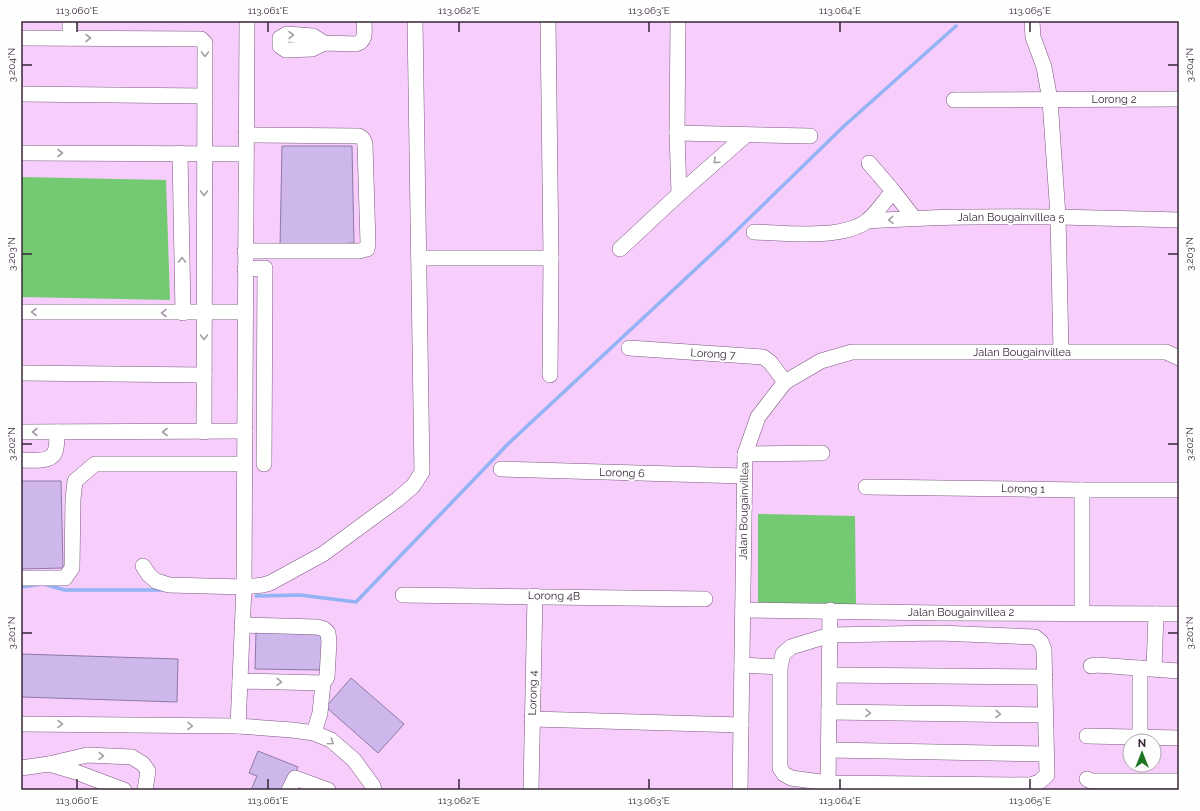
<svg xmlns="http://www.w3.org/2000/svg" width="1200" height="811" font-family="Raleway,sans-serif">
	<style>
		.green { fill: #74ca73 }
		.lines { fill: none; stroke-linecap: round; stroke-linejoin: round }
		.stream { stroke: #93b3f4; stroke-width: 3.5 }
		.building { fill: #cdb7eb; stroke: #8d79aa }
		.minor-casing { stroke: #7c5780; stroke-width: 16 }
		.minor { stroke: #fff; stroke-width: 15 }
		.oneway { stroke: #a59ea6 }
		.ticks { fill: none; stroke: #372739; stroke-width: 1.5 }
		.labels { text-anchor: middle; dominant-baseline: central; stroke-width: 4; stroke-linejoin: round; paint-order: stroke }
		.street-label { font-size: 11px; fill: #372739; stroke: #fefefe }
		.neatline { fill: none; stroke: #372739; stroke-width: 1.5 }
		.ticks-label { font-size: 10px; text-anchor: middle; fill: #372739 }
	</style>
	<rect width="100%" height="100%" fill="#f7cdfb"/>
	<g class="green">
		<path d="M21,177L166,180L170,300L21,297Z"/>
		<path d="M758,514L855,516L856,607L758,606Z"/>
	</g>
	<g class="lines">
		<g class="stream">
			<path d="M21,587L43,584L65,590H162"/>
			<path d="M256,596L300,595L356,602L508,444L729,238L843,127L956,26"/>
		</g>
	</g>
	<g class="building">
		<path d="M282,146H352L354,243L280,247Z"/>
		<path d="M21,481H61L63,568L21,569Z"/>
		<path d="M256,631L324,632L323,670L255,669Z"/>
		<path d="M21,654L178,659L177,702L21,697Z"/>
		<path d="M351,678L404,724L378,753L326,707Z"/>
		<path d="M258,751L298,767L287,790H251L257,776L249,773Z"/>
	</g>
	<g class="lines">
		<defs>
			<g id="minor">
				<path d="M70,21V38"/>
				<path d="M548,21L551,258L550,375"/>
				<path d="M678,21L677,133L679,194"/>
				<path d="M1032,21L1033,37L1044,67L1050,100L1058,216L1061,352"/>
				<path d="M21,38L201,39L205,43L204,432"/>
				<path d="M324,43L313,36L287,34L280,38V46L286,50L312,49L324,43L356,44C367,41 364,30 364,21"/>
				<path d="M21,94L205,96"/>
				<path d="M954,100L1179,99"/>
				<path d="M677,133L810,136"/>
				<path d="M21,153L246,154"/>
				<path d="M180,153L183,313"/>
				<path d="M869,163L893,191L914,218"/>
				<path d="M867,221C971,214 1075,217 1179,220"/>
				<path d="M754,232C785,233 842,240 867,221C875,215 886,199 893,191"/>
				<path d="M620,249L679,194L746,135"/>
				<path d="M245,251H359L367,249L368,244L365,144L363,139L359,136L246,135"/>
				<path d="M419,258H551"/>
				<path d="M245,269L265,268L264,464"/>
				<path d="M21,312H245"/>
				<path d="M629,348L763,357L770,362L785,382"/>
				<path d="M21,373L204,375"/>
				<path d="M21,432L245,431"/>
				<path d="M745,454L822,453"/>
				<path d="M21,460C33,460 54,464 56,448C57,443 57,437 57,432"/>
				<path d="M501,469L744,476"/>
				<path d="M866,487L1082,490H1179"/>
				<path d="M143,566L149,575L156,581L169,585L244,587L263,585L270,583L323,554L398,499L413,486L422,472L415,21"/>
				<path d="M21,578H65L72,568L73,499L75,481L95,464H244"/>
				<path d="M403,595L705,599"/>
				<path d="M743,610L939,613L1179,614"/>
				<path d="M1082,613V490"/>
				<path d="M242,625L317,627L324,629L328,633L329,642L327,677L323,683L320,713L314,733"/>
				<path d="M939,633L1035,637L1041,642L1044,650L1047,775L1039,782L1030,785L828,783L791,778L784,774L780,768V667L783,654L791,647L830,635Z"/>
				<path d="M742,665L780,667"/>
				<path d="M1091,666L1097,665L1179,671"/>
				<path d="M1140,668V737"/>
				<path d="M1154,668L1156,614"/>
				<path d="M830,675L1045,677"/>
				<path d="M240,681L323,683"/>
				<path d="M829,712L1045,715"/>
				<path d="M532,719L741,725"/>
				<path d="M21,724L238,726L292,730L314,733L331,740L354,760L373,786L374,790"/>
				<path d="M238,726L244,587L247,21"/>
				<path d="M1087,736L1179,738"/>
				<path d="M829,750L1046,754"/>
				<path d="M49,764L87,755L132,757L143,764L148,771L145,790"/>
				<path d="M21,768L49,764L73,771L124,790"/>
				<path d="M1087,779L1091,781H1179"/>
				<path d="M289,790L295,778L328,790"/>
				<path d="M531,790L535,596"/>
				<path d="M740,790L745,454L758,417L785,382L821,361L852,352H1166L1179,358"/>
				<path d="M828,790L830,610"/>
			</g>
		</defs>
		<use href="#minor" class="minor-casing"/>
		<use href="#minor" class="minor"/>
	</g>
	<defs><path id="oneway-chevron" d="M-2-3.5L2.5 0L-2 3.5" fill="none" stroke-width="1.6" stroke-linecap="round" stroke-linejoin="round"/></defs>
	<g class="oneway">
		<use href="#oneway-chevron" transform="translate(291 35) rotate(-1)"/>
		<use href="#oneway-chevron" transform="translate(88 38)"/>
		<use href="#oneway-chevron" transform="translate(205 54) rotate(90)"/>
		<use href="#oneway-chevron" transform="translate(60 153)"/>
		<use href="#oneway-chevron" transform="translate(716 161) rotate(138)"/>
		<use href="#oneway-chevron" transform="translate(204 193) rotate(90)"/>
		<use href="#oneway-chevron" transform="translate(891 220) rotate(176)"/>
		<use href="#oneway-chevron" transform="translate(182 260) rotate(-91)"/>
		<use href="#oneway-chevron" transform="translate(34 312) rotate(-180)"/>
		<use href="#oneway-chevron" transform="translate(164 313) rotate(-180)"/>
		<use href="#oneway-chevron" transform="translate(204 337) rotate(90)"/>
		<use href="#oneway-chevron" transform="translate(35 432) rotate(180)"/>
		<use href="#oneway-chevron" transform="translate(165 432) rotate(180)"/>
		<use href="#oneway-chevron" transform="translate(279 682) rotate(2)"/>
		<use href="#oneway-chevron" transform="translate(868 713) rotate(1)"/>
		<use href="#oneway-chevron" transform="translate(998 714) rotate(1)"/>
		<use href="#oneway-chevron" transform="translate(60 724) rotate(1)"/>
		<use href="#oneway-chevron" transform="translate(190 726) rotate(1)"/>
		<use href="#oneway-chevron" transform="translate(331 742) rotate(35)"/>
		<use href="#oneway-chevron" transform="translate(101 756) rotate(3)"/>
	</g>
	<path class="ticks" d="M77,22V32M268,22V32M459,22V32M649,22V32M840,22V32M1030,22V32M22,65H32M1168,65H1178M22,254H32M1168,254H1178M22,444H32M1168,444H1178M22,633H32M1168,633H1178M77,779V789M268,779V789M459,779V789M649,779V789M840,779V789M1030,779V789"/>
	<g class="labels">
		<g class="street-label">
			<text x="1114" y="99">Lorong 2</text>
			<text x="1011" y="217">Jalan Bougainvillea 5</text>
			<text x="1022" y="352">Jalan Bougainvillea</text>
			<text transform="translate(713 354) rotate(3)">Lorong 7</text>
			<text transform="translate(622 473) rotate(2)">Lorong 6</text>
			<text transform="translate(1023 489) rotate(1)">Lorong 1</text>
			<text transform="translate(744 511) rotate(-89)">Jalan Bougainvillea</text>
			<text transform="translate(554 596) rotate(1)">Lorong 4B</text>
			<text x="961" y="612">Jalan Bougainvillea 2</text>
			<text transform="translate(533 693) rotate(-89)">Lorong 4</text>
		</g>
	</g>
	<rect width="1200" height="811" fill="none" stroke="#fefefe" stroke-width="44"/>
	<g transform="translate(1142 753)"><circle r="19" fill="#fefefe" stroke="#aea8af"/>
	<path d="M0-3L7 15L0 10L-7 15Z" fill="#1f7724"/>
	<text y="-6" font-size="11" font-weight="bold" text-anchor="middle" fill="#372739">N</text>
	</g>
	<rect x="22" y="22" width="1156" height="767" class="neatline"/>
	<g class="ticks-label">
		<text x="77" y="14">113.060°E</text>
		<text x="268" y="14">113.061°E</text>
		<text x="459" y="14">113.062°E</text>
		<text x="649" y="14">113.063°E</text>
		<text x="840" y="14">113.064°E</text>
		<text x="1030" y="14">113.065°E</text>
		<text transform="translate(11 65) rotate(-90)" y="4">3.204°N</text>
		<text transform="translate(1189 65) rotate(-90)" y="4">3.204°N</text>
		<text transform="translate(11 254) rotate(-90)" y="4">3.203°N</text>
		<text transform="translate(1189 254) rotate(-90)" y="4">3.203°N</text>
		<text transform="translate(11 444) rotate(-90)" y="4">3.202°N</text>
		<text transform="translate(1189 444) rotate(-90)" y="4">3.202°N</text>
		<text transform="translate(11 633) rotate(-90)" y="4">3.201°N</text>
		<text transform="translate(1189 633) rotate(-90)" y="4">3.201°N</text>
		<text x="77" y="804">113.060°E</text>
		<text x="268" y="804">113.061°E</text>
		<text x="459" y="804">113.062°E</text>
		<text x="649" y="804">113.063°E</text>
		<text x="840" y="804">113.064°E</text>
		<text x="1030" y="804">113.065°E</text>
	</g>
</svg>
